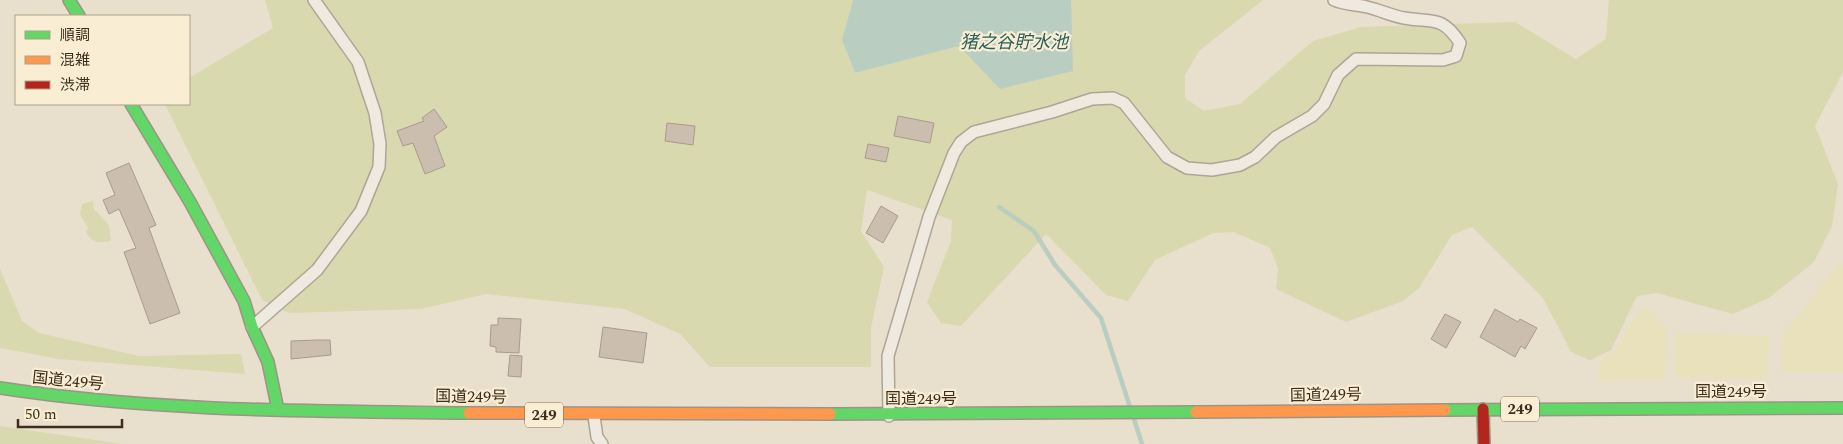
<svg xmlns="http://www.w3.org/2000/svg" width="1843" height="444" font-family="Spectral,'Noto Sans JP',serif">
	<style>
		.farmland { fill: #e9e0bc }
		.green { fill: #d8d9ae }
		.water { fill: #b9cdc1 }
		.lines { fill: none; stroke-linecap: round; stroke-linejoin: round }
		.stream { stroke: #b9cdc1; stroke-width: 4.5 }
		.building { fill: #ccbeae; stroke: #a99b8c }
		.street-casing { stroke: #ada597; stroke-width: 14 }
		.fast-casing { stroke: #9d9486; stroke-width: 14 }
		.slow-casing { stroke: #9d9486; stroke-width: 14 }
		.jam-casing { stroke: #9d9486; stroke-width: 14 }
		.street { stroke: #efeae0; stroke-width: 11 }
		.fast { stroke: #63d668; stroke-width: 11 }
		.slow { stroke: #ff974d; stroke-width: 11 }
		.jam { stroke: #b3261e; stroke-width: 11 }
		.labels { text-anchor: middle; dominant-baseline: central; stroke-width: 4.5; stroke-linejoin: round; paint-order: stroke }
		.shield { fill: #f9eed3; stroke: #766754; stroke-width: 1 }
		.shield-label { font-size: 15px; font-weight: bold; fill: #3e2d1d }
		.street-label { font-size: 16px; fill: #3e2d1d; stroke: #f9eed3 }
		.water-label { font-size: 18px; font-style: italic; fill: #2a5f5c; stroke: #f9eed3 }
	</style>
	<rect width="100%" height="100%" fill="#e8e0cd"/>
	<g class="farmland">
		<path d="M1839,264L1843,265V372H1781L1783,334Z"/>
		<path d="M1645,305L1666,327L1665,379L1598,381L1600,360L1616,351L1636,314Z"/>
		<path d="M1675,333L1768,336L1767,379L1674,377Z"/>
	</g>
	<g class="green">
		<path d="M265,0H853L842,40L855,73L959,46L1070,12L1071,0H1263L1199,51L1185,75V98L1204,111L1240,104L1313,41L1361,27L1515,22L1576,59L1606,39L1609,0H1843V72L1815,126L1838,184L1832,226L1814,262L1769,298L1733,314L1657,293L1637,296L1611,350L1590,360L1571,352L1543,298L1472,227L1452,235L1419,288L1403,301L1346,322L1276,289L1278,268L1270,248L1234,232L1213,233L1155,260L1128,301L1106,295L1046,234L961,326L941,323L927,302L951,241L952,220L867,190L861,231L884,267L871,328V367H710L680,334L625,309L486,294L421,309L289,313L262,300L165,104H189V78L273,28Z"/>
		<path d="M93,201L94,209L109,225L111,241C100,243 92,244 86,232L88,228L80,214L82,204Z"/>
		<path d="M0,269L22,321L39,333L139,356L241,354L245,374L59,359L0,348Z"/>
		<path d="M0,426L123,444H0Z"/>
	</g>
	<path class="water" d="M853,0H1071L1073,71L1000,89L959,46L855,73L842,40Z"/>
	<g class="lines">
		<g class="stream">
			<path d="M999,207L1034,231L1055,265L1101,318L1130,407"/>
			<path d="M1134,419L1142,444"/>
		</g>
	</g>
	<g class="building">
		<path d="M434,109L447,127L434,136L445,166L425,174L413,143L403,146L397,131L424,121L422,118Z"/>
		<path d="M898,116L934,123L930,143L894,136Z"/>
		<path d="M667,123L695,126L693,145L665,141Z"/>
		<path d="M868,144L889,148L886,162L865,158Z"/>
		<path d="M129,163L156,225L149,228L180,313L150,324L124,252L136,248L119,209L109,214L103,200L115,195L106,173Z"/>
		<path d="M881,206L898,216L883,243L866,233Z"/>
		<path d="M1495,309L1518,322L1520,319L1537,328L1525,349L1521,346L1515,357L1480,337Z"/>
		<path d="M1445,314L1461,322L1446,348L1431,339Z"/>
		<path d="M498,318L521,319L519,353L496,352V347L490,346L491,325H498Z"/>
		<path d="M603,327L647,333L643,363L599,357Z"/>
		<path d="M317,340H330L331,355L291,359V341Z"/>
		<path d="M510,355L522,356L521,377L508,376Z"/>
	</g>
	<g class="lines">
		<defs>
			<g id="street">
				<path d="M252,327L317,270L361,211L379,167L380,144L375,113L358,62L314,0"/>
				<path d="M594,416L597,437L602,444"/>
				<path d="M889,416L888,356L929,217L954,153L961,142L974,132L1052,112L1092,99L1113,98L1124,103L1167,157L1187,168L1212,170L1240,165L1255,157L1276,137L1312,116L1324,104L1338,75L1356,59L1443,60L1456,56L1460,43C1442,15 1433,23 1404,18C1392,16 1380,10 1367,7C1355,4 1345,5 1334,0"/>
			</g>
			<g id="fast">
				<path d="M69,0L79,16"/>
				<path d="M131,104L190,202L244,301L252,327L268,362L278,410"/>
				<path d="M0,388C155,412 313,411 469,413"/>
				<path d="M1445,410L1843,408"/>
				<path d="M830,414L1196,412"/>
			</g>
			<g id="slow">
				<path d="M1196,412L1445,410"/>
				<path d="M469,413L830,414"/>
			</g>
			<path id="jam" d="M1483,409L1484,444"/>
		</defs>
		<use href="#street" class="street-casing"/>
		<use href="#fast" class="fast-casing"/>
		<use href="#slow" class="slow-casing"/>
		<use href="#jam" class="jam-casing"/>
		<use href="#street" class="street"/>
		<use href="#fast" class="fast"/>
		<use href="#slow" class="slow"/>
		<use href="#jam" class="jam"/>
	</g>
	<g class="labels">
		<g class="shield">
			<rect x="1501" y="396.5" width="38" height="25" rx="4"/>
			<rect x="525" y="402.5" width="38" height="25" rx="4"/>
		</g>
		<g class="shield-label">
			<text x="1520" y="409">249</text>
			<text x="544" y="415">249</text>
		</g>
		<g class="street-label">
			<text transform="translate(68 381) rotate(6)">国道249号</text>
			<text x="1731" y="392">国道249号</text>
			<text transform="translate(1326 395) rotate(-1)">国道249号</text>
			<text transform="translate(471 397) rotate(1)">国道249号</text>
			<text x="921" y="399">国道249号</text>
		</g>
		<g class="water-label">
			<text x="1014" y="42">猪之谷貯水池</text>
		</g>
	</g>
	<rect x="15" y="15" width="175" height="90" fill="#f9eed3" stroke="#aea18a"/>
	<rect x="25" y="31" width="25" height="8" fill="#63d668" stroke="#aea18a"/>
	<text x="60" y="40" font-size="15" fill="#3e2d1d">順調</text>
	<rect x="25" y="56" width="25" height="8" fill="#ff974d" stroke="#aea18a"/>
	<text x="60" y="65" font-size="15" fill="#3e2d1d">混雑</text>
	<rect x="25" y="81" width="25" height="8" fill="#b3261e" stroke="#aea18a"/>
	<text x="60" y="90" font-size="15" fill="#3e2d1d">渋滞</text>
	<path d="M18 419v8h104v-8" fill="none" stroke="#3e2d1d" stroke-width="2.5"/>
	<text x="25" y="419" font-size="15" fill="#3e2d1d" stroke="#f9eed3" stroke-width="4" paint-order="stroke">50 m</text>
</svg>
